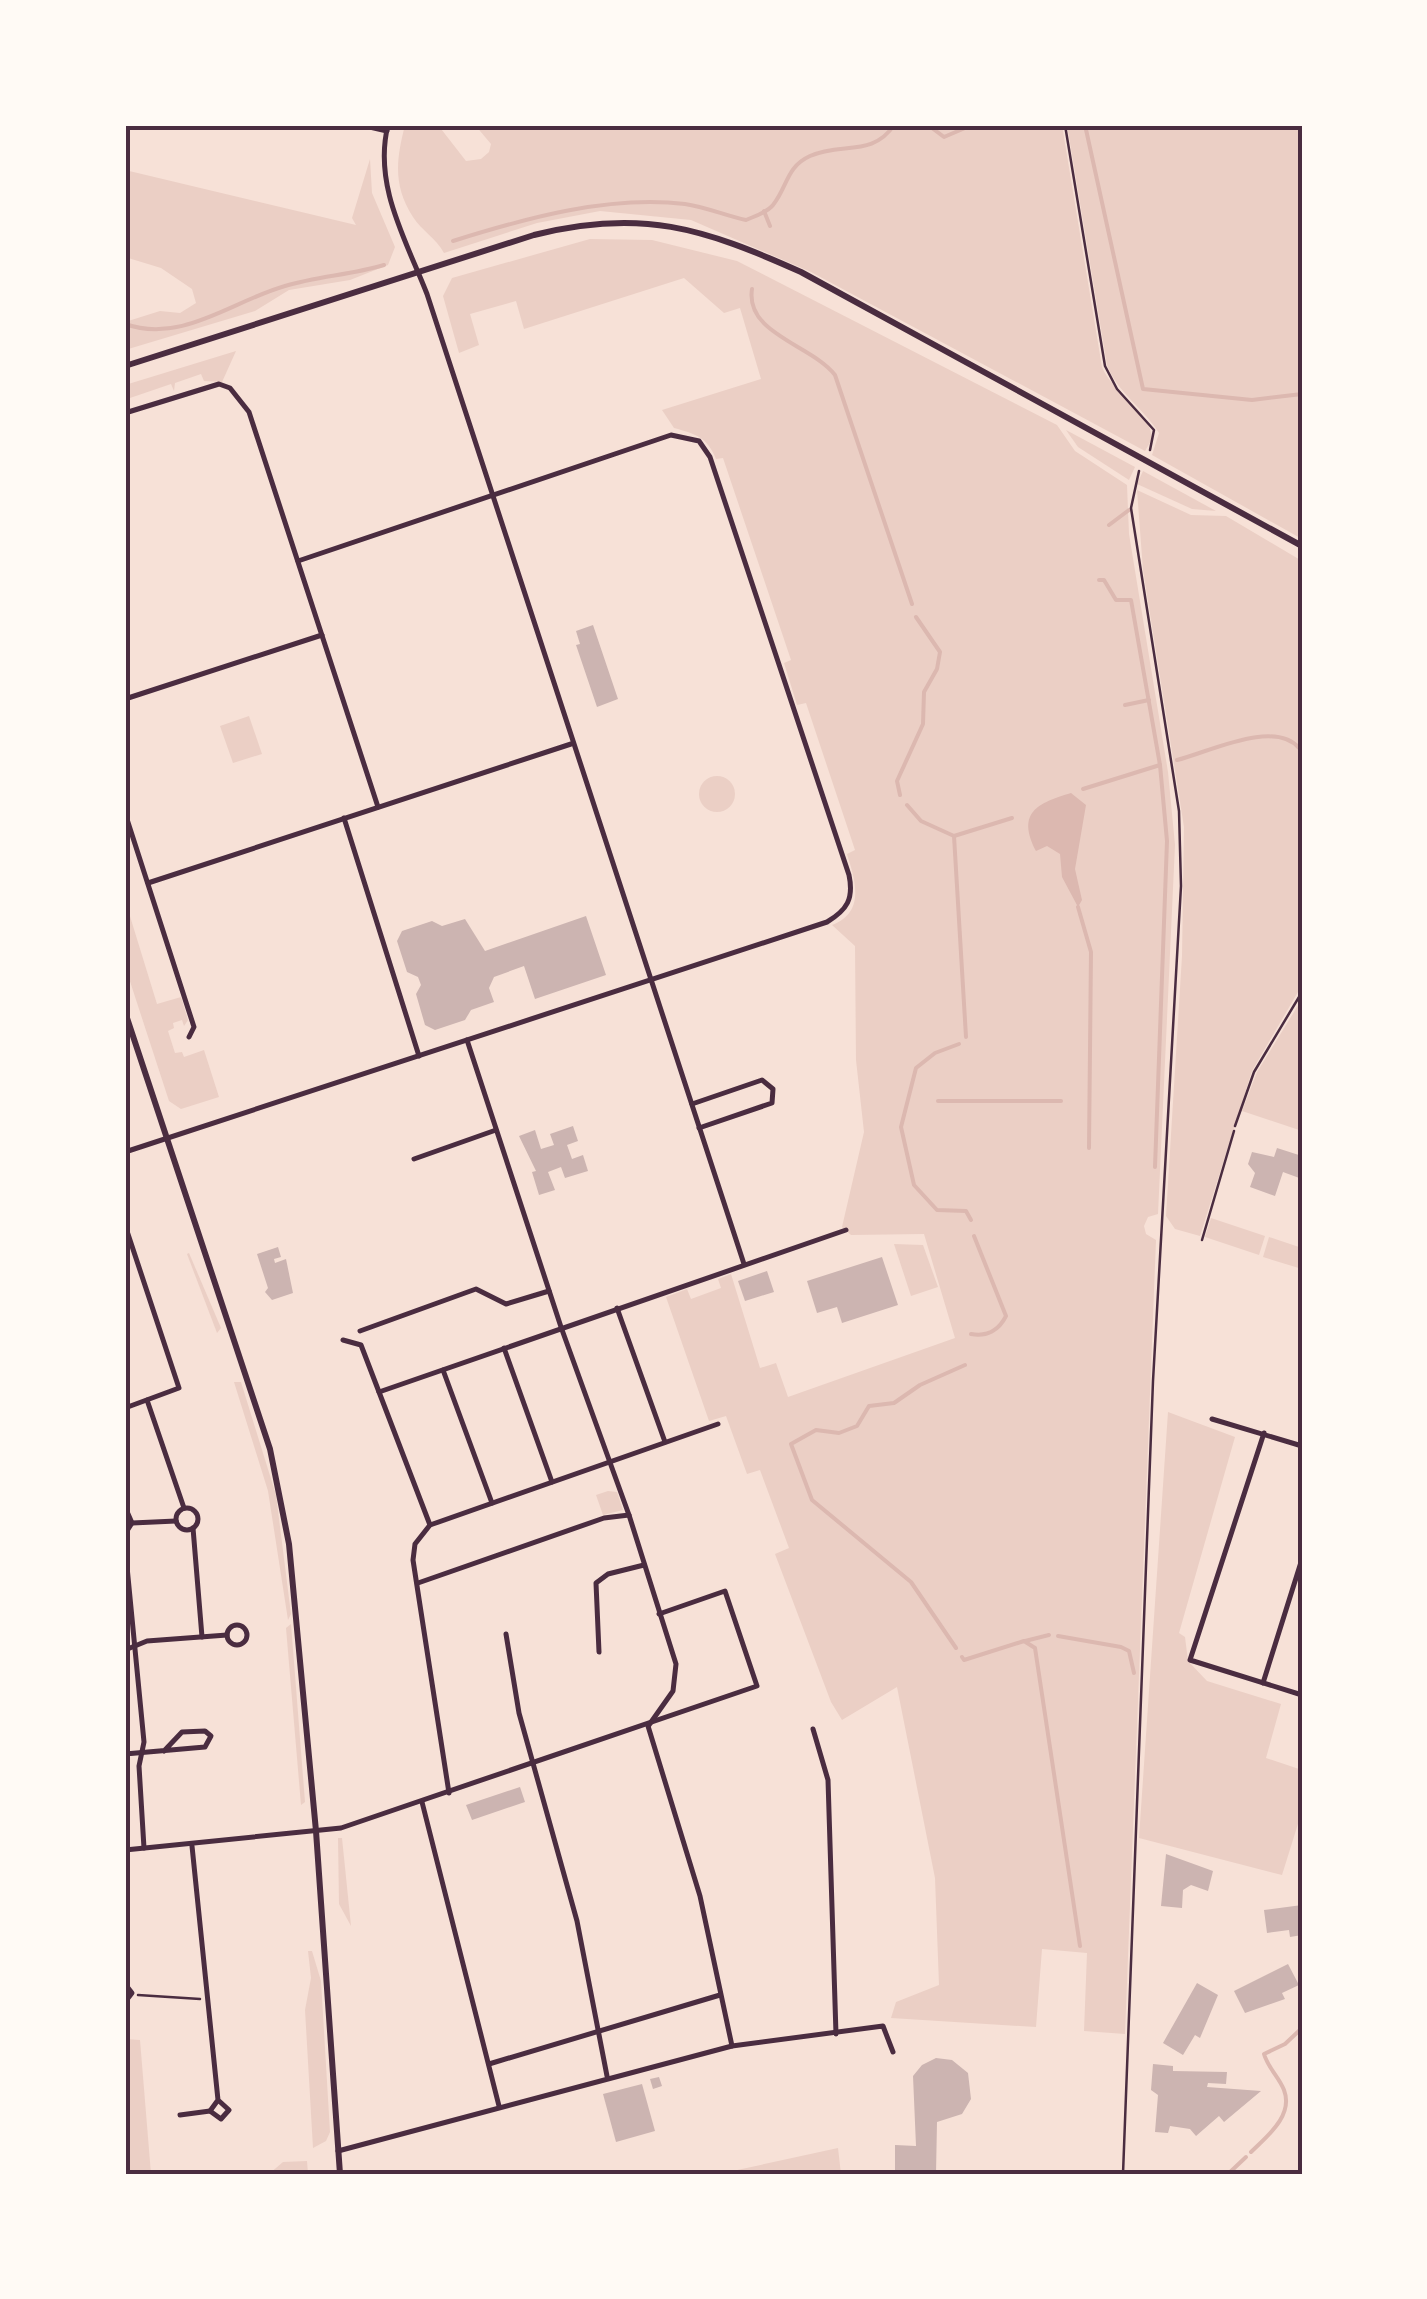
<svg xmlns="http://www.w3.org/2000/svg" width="1427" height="2299" font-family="Lora,serif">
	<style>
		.green { fill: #ebcfc5 }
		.water { fill: #dcb8b0 }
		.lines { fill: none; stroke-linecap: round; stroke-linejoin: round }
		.stream { stroke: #dcb8b0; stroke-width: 4 }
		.building { fill: #ccb4b1 }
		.path { stroke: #4a2c40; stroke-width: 2.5 }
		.service { stroke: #4a2c40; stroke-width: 2.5 }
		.minor { stroke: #4a2c40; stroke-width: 5 }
		.secondary { stroke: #4a2c40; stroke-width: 6 }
		.neatline { fill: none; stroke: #4a2c40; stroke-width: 4 }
	</style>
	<rect width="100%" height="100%" fill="#f7e1d7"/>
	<g class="green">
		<path d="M405,125H438L466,161L481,159L489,152L491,144L475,125H1062L1102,367C1113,394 1151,410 1152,439L1145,451L811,272L691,220L600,211L537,223L444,253C436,238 422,231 413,217C393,186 396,160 405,125Z"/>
		<path d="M1067,125H1302V539L1152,455L1159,433C1144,409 1117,392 1107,365Z"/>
		<path d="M370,159L372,193L395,247L388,265L350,280L289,290L255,311L125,350V322L160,311L180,313L196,303L192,289L161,268L125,257V170L356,225L352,218Z"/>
		<path d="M590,239L652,240L737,261L1057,425L1075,451L1127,485L1129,534L1168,772L1175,845L1158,1214L1148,1217L1144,1226L1146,1234L1156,1240L1125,2034L1084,2031L1087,1953L1042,1949L1036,2027L891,2018L896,2002L939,1985L935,1878L897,1687L842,1720L831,1702L775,1554L789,1548L760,1470L747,1474L726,1416L709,1421L666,1297L687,1289L691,1299L721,1288L718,1279L731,1274L760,1368L776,1363L788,1397L955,1338L924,1234L851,1235L842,1227L864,1132L856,1060L855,946L832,925C866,912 855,880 847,854L855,850L806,703L797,705L784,663L791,660L723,458L716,459C707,437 696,434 674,428L662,410L761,379L740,308L724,313L684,278L524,329L516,301L470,314L479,345L459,353L443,296L452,278Z"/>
		<path d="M236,351L222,382L204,381L201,374L175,383L174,391L171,384L130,398L129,406L125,385Z"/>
		<path d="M1066,430L1135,467L1129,480L1078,447Z"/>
		<path d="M1143,471L1216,511L1192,509L1137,484Z"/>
		<path d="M1137,490L1191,515L1226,516L1302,561V985L1252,1071L1200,1236L1175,1229L1166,1216L1182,956L1184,827L1143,570Z"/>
		<path d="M249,716L262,754L233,763L220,726Z"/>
		<circle cx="717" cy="794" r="18"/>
		<path d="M125,900L157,1004L181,997L188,1020L184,1026L182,1020L173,1023L174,1028L168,1031L175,1053L182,1052L184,1057L204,1050L219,1097L181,1109L169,1101L125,966Z"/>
		<path d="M1302,999V1131L1242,1111L1257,1072Z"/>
		<path d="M1211,1218L1265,1236L1259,1255L1205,1237Z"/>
		<path d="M1269,1237L1302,1248V1269L1263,1257Z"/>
		<path d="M894,1244L923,1245L938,1287L911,1296Z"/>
		<path d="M189,1253L221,1328L217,1333L187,1254Z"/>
		<path d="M234,1382H241L276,1495L291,1614L288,1620L268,1491Z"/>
		<path d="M1168,1412L1235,1437L1179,1633L1185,1637L1188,1661L1207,1681L1281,1704L1266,1758L1302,1770V1811L1282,1875L1139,1838Z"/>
		<path d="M608,1491L617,1492L623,1510L603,1515L596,1495Z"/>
		<path d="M291,1624L305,1802L301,1805L286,1628Z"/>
		<path d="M338,1838H342L351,1926L339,1904Z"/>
		<path d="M308,1951H312L321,1981L330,2132L326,2141L313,2148L305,2010L311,1978Z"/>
		<path d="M125,2039L140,2040L151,2174H125Z"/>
		<path d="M838,2148L841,2174H716L728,2172Z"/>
		<path d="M307,2161L308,2174H269L283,2162Z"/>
	</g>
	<path class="water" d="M1071,793L1086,805L1075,869L1082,900L1078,907L1062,877L1060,854L1047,846L1036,851C1016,812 1038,803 1071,793Z"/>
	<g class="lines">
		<g class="stream">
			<path d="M928,125L944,137L972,125"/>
			<path d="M1085,125L1143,389L1252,400L1302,394"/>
			<path d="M764,211L770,226"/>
			<path d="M453,241C526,218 609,195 685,204C706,207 726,216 746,220C755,216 768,212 773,205C788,186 786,167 810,156C841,142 873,157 894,125"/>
			<path d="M752,289C745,334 812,345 835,375L912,604"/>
			<path d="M125,324C182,344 232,301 285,286C318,276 351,275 384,265"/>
			<path d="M1109,525L1129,510"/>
			<path d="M1099,580H1104L1116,600H1131L1160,765L1167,841L1155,1167"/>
			<path d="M1125,705L1149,700"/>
			<path d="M1177,760C1209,752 1274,719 1299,748"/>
			<path d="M1083,789L1160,765"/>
			<path d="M900,795L897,781L923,724L924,692L937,669L940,652L916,617"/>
			<path d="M907,805L921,821L954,836L966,1037"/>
			<path d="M954,836L1012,818"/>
			<path d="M1078,907L1091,952L1089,1148"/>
			<path d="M959,1044L935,1053L916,1068L901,1127L914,1185L937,1210L966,1211L971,1220"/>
			<path d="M938,1101H1061"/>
			<path d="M971,1334C987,1337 999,1330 1006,1316L974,1236"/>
			<path d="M1058,1636L1121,1647L1129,1651L1134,1673"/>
			<path d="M1025,1641L1049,1635"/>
			<path d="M956,1648L911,1582L812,1500L791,1444L816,1430L839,1433L857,1426L869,1406L894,1403L920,1385L965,1365"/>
			<path d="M962,1657L964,1660L1024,1641L1035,1648L1080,1946"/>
			<path d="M1251,2152C1266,2137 1294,2116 1284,2090C1279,2077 1268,2068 1264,2054L1285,2044L1302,2028"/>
			<path d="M1228,2174L1246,2157"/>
		</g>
	</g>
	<g class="building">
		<path d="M593,625L618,699L597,707L576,645L580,644L576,631Z"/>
		<path d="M586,916L606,975L535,999L524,966L494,977L489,988L494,1002L471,1010L465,1020L435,1030L425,1025L416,994L421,985L418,977L407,972L397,941L402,931L432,921L442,926L465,919L485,951Z"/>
		<path d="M573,1126L578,1141L567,1145L572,1159L583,1155L588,1171L565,1178L561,1167L548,1172L555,1190L539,1195L532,1172L536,1171L519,1136L535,1130L541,1149L554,1145L550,1134Z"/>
		<path d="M1277,1148L1302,1156V1179L1283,1172L1275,1196L1250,1187L1255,1173L1248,1164L1252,1152L1274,1157Z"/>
		<path d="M278,1247L281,1257L274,1259L275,1263L286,1259L293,1293L272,1300L265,1292L268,1288L257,1254Z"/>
		<path d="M882,1257L898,1305L842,1323L837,1307L817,1313L807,1281Z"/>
		<path d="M767,1271L774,1292L745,1301L738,1281Z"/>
		<path d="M520,1787L525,1802L472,1820L466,1805Z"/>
		<path d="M1166,1854L1213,1871L1208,1891L1191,1885L1183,1890L1182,1908L1161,1906Z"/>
		<path d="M1302,1905V1935L1290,1937L1289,1930L1267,1933L1264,1910Z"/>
		<path d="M1288,1964L1299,1985L1282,1993L1285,1999L1245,2013L1234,1991Z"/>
		<path d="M1197,1983L1218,1995L1200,2038L1195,2035L1183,2055L1163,2043Z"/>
		<path d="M936,2058L952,2060L968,2073L971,2099L962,2114L937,2122L936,2174H895V2145L916,2146L913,2076L922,2065Z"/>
		<path d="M1153,2064L1173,2066V2071L1227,2072L1226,2084L1208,2083L1207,2087L1261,2091L1224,2122L1219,2116L1196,2136L1190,2129L1170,2126L1168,2133L1155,2132L1158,2095L1151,2090Z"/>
		<path d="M659,2077L662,2086L653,2089L650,2079Z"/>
		<path d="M642,2084L655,2131L616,2142L603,2094Z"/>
	</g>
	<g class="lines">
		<g class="path">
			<path d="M1065,125L1105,366L1117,389L1154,430L1150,450"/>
			<path d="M1202,1240L1234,1131"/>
			<path d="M138,1995L200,1999"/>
			<path d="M1123,2174L1153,1381L1181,886L1179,811L1131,508L1139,471"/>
		</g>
		<path class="service" d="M1235,1126L1254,1072L1302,992"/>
		<g class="minor">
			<path d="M361,125L387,131"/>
			<path d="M388,125C373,185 406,240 427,294L744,1264"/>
			<path d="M125,413L219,384L230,388L249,412L378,807"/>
			<path d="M125,699L322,635"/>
			<path d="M125,813L194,1027L189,1037"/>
			<path d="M344,818L419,1056"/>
			<path d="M148,883L571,744"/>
			<path d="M467,1040L561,1327L629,1515L676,1664L673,1691L649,1725"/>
			<path d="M692,1104L762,1080L773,1089L772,1103L699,1128"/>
			<path d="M125,1152L827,922C847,910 854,899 849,875L710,457L699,441L671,435L298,561"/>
			<path d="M414,1159L496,1130"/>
			<path d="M125,1225L179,1388L125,1408"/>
			<path d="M617,1308L665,1442"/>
			<path d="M360,1331L476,1289L506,1304L549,1291"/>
			<path d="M343,1340L361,1345L430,1525"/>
			<path d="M504,1348L552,1482"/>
			<path d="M443,1370L492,1503"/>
			<path d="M379,1392L846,1230"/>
			<path d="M147,1400L184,1508"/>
			<path d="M1212,1419L1302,1446"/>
			<path d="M1264,1433L1190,1660L1302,1695"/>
			<path d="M125,1507L132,1523L125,1534"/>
			<circle cx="187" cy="1519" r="11"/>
			<path d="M132,1523L176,1521"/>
			<path d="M193,1528L202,1637"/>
			<path d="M125,1546L144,1742L139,1766L144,1848"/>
			<path d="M418,1583L604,1518L629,1515"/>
			<circle cx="237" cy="1635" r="10"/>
			<path d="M506,1634L519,1713L577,1921L607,2076"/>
			<path d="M125,1650L147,1641L227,1635"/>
			<path d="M599,1652L596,1583L608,1574L644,1565"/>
			<path d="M1263,1683L1302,1559"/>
			<path d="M648,1726L700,1896L732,2046"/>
			<path d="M813,1729L828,1780L836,2034"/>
			<path d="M125,1754L205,1747L211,1736L205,1731L182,1732L164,1751"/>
			<path d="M449,1793L413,1560L415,1544L430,1525L718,1424"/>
			<path d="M422,1802L499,2106"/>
			<path d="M192,1846L218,2100L210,2111L221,2119L229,2110L218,2100"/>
			<path d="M125,1850L341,1828L757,1686L725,1591L659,1614"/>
			<path d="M125,1984L132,1993L125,2002"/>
			<path d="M489,2064L720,1995"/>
			<path d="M180,2115L210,2111"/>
			<path d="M338,2151L732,2046L883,2026L893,2052"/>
		</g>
		<g class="secondary">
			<path d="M125,366L534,235C641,208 703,228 801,272L1302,546"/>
			<path d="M125,1012L270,1449L289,1544L316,1831L340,2174"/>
		</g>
	</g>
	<rect width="1427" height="2299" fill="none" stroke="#fffaf5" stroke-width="255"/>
	<rect x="128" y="128" width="1172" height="2044" class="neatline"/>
</svg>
